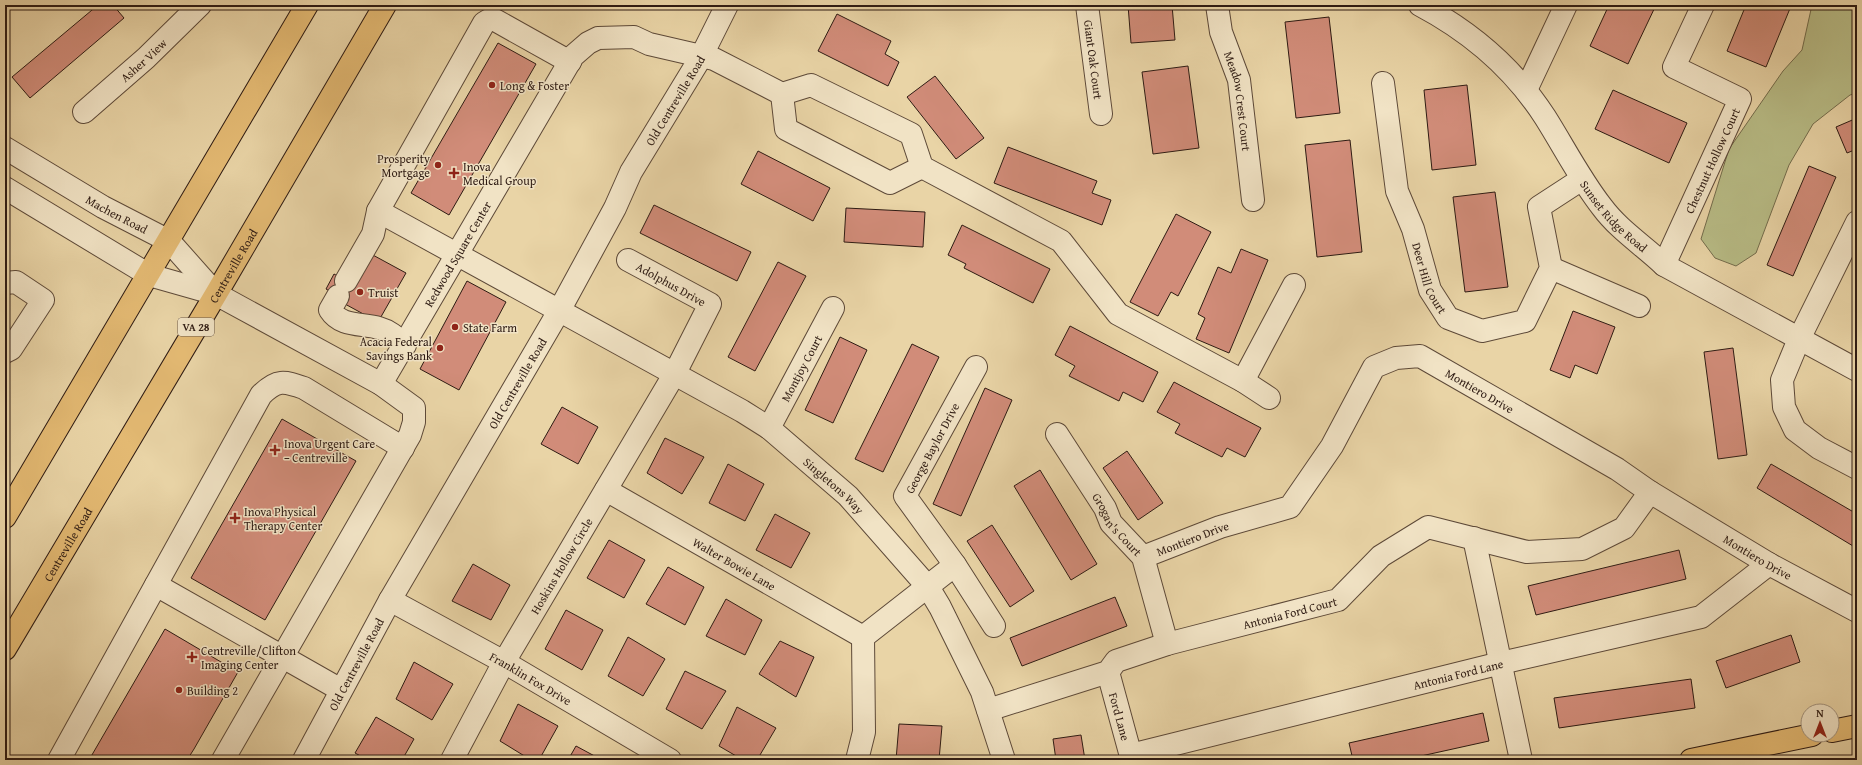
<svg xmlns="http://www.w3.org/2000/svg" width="1862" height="765" font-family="'Gentium Book Plus',serif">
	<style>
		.green { fill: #b8bc86; stroke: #736c4c }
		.building { fill: #d18c79; stroke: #2e1b13 }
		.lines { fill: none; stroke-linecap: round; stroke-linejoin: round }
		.minor-casing { stroke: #5d4938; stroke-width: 24 }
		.major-casing { stroke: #2e1b13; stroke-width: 24 }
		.highway-casing { stroke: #2e1b13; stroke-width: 24 }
		.minor { stroke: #f1e3c5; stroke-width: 22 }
		.major { stroke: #e4ba73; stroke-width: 22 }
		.highway { stroke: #e4ba73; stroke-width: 22 }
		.poi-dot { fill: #8f2418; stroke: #f1e3c5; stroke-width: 1.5 }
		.labels { text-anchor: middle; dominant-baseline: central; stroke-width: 3; stroke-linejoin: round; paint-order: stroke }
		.shield { fill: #f1e3c5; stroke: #685748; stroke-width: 1 }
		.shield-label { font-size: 11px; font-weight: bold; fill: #2e1b13 }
		.street-label { font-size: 12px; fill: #2e1b13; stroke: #f1e3c5 }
		.poi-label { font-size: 12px; fill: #2e1b13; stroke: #f1e3c5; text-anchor: start }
	</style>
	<rect width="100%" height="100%" fill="#e9d4a6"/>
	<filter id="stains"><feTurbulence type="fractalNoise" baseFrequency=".005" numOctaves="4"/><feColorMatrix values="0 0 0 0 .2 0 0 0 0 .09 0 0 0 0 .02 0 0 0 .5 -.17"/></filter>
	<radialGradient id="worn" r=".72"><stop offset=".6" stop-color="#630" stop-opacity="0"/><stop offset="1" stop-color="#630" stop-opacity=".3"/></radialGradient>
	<path class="green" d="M1812,5H1857V93L1850,95L1813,124L1789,165L1756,253L1736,266L1715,258L1701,239L1729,149L1783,71L1802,50Z"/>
	<g class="building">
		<path d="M98,5H113L124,18L30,98L12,77Z"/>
		<path d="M1128,5H1172L1175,40L1131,43Z"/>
		<path d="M1609,5H1656L1628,64L1590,46Z"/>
		<path d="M1746,5L1791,6L1766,67L1727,51Z"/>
		<path d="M837,14L891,41L885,54L899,62L888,86L818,51Z"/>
		<path d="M1329,17L1340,113L1296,118L1285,22Z"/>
		<path d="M498,43L536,64L449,215L411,193Z"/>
		<path d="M1188,66L1199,148L1153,154L1142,72Z"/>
		<path d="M935,76L984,138L956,159L907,97Z"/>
		<path d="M1467,85L1476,165L1432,170L1424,90Z"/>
		<path d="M1613,90L1687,123L1669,163L1595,129Z"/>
		<path d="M1857,118V149L1847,153L1836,127Z"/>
		<path d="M1350,140L1362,252L1317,257L1305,145Z"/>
		<path d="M1008,147L1097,181L1092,193L1111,200L1102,225L994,183Z"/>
		<path d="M758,151L830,188L813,221L741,184Z"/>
		<path d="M1809,166L1836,177L1793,276L1767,265Z"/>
		<path d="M1495,192L1508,287L1465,292L1453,197Z"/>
		<path d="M654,205L751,252L737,281L640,233Z"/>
		<path d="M846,208L925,212L923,247L844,242Z"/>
		<path d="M1176,214L1211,232L1178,296L1171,292L1158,316L1130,302Z"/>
		<path d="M962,225L1050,269L1033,303L964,268L966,264L948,255Z"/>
		<path d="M1241,249L1268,260L1229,353L1196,339L1205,318L1198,314L1218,267L1231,273Z"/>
		<path d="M371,254L406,273L378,322L345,304L347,301L326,289L334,274L354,285Z"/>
		<path d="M778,262L806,276L755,371L728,357Z"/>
		<path d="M467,281L506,302L459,390L420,369Z"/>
		<path d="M1573,311L1615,327L1597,374L1575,365L1570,378L1550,370Z"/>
		<path d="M1070,326L1158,372L1143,402L1123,392L1119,401L1069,376L1075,366L1055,355Z"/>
		<path d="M840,337L867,350L833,423L805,410Z"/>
		<path d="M912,344L939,357L883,472L855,459Z"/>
		<path d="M1733,348L1747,455L1718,459L1704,352Z"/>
		<path d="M1174,382L1261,428L1245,457L1227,448L1222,457L1175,433L1180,424L1157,412Z"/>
		<path d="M985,388L1012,400L961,516L933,504Z"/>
		<path d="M562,407L598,427L578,464L541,444Z"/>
		<path d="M282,419L356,461L265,620L191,578Z"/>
		<path d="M665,438L704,457L682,494L647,473Z"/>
		<path d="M1127,451L1163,503L1138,520L1103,468Z"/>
		<path d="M728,464L764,484L745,521L709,503Z"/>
		<path d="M1771,464L1857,514V540L1853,546L1757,488Z"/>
		<path d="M1040,470L1097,564L1071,580L1014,486Z"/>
		<path d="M775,514L810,533L791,568L756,550Z"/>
		<path d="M992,525L1034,591L1010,607L967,541Z"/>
		<path d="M609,540L645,560L624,598L587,578Z"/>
		<path d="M1679,550L1686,579L1536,615L1528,586Z"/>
		<path d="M473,564L510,585L491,620L452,601Z"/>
		<path d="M668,567L704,587L685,625L646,604Z"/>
		<path d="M1115,597L1127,626L1022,666L1010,638Z"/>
		<path d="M726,599L762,620L745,655L706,636Z"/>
		<path d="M566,610L603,630L582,670L545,649Z"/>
		<path d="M165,629L238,672L194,749L187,760H89Z"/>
		<path d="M1791,635L1800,662L1726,688L1716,661Z"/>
		<path d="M628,637L665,659L643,696L608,676Z"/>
		<path d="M780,641L814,657L796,697L759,674Z"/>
		<path d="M414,662L453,684L432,720L396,699Z"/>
		<path d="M685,671L726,691L702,729L666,709Z"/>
		<path d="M1691,679L1695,708L1559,728L1554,698Z"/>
		<path d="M518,704L558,726L539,760H531L500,741Z"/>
		<path d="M737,707L776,728L757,760H743L719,746Z"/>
		<path d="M1483,713L1489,741L1403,760H1353L1349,743Z"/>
		<path d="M376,717L414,739L402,760H368L355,753Z"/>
		<path d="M899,724L942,726L939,760H896Z"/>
		<path d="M1081,735L1085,760H1056L1053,739Z"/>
		<path d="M576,746L602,760H568Z"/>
		<path d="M1314,756V760H1294Z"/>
	</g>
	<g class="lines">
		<defs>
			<g id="minor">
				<path id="s1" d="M1087,5L1101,114"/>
				<path id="s2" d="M1217,5L1221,32L1239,80L1253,200"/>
				<path id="s3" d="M1420,5C1471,32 1514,69 1545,117C1564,147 1580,179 1602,207C1619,230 1643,245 1664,265L1857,370"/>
				<path id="s4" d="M1383,83L1397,191L1413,229L1430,290L1448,318L1482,331L1525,321L1551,268L1539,207L1582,179"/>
				<path d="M1526,90L1566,5"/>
				<path d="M782,94L786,129L890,183L922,167"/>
				<path id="s5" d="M84,112L146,58L200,5"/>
				<path id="s6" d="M5,148L103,207L169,241L216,294"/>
				<path d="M5,188L149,275L216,294L381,384L414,408V422L410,435L223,760"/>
				<path id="s7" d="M378,211L742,411L769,428L848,496L928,587L940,607L982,692L1004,760"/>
				<path d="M1857,222L1799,339L1782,380L1784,407L1795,430L1819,448L1857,468"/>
				<path id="s8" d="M1664,265L1740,99L1674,67L1703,5"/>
				<path d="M1551,268L1639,306"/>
				<path d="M346,281L373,234L378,211L484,23L489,20H495L570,62"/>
				<path d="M5,283L16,282L43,300L11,349L5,352"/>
				<path d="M338,296L330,310C341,327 361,323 379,328C390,331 397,338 405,345"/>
				<path d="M976,367L905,496L955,565L994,626"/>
				<path d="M1243,381L1294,285"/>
				<path id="s9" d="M381,384L573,56L588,43L598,38L634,37L649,44L714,59L782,94L811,85L911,134L922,167L1061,241L1118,314L1243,381L1269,398"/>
				<path id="s10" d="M769,428L833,308"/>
				<path id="s11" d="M1057,434L1105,508L1111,523L1143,557L1167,644"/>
				<path id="s12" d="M606,490L863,637"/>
				<path d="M1474,538L1521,760"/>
				<path id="s13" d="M1143,557L1220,527L1290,507L1332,446L1374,367L1396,358L1420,356L1617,469L1650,492L1769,564L1857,611"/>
				<path d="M156,585L341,690"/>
				<path id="s14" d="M390,600L504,662L670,760"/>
				<path id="s15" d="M1108,672L1132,760"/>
				<path id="s16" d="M988,710L1108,672L1116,661L1167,644L1338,600L1381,556L1428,527L1527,552L1582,549L1624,528L1650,492"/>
				<path id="s17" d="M1131,755L1501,663L1701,617L1769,564"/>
				<path d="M59,760L261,395C277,379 284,381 304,388L403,448"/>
				<path id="s18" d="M304,760L390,600L559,311L615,208L631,172L701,57L727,5"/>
				<path id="s19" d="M452,760L504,662L675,373L710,304L628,260"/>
				<path d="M857,760L864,732L863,637L955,565"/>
			</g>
			<g id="major">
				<path d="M1832,731L1857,726"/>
				<path d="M1691,760L1812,735"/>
			</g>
			<g id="highway">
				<path d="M5,517L307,5"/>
				<path id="s20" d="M5,649L216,294L385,5"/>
			</g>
		</defs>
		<use href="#minor" class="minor-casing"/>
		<use href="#major" class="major-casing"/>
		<use href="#highway" class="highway-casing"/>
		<use href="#minor" class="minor"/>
		<use href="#major" class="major"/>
		<use href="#highway" class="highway"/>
	</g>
	<g class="poi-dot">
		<circle cx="492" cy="85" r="4"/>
		<circle cx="438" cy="165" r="4"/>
		<path d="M452 167h4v4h4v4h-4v4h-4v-4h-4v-4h4z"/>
		<circle cx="360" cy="292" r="4"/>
		<circle cx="455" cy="327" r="4"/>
		<circle cx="440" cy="348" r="4"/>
		<path d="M273 444h4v4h4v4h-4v4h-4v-4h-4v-4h4z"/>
		<path d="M233 512h4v4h4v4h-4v4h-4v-4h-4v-4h4z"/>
		<path d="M190 651h4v4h4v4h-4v4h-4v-4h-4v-4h4z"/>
		<circle cx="179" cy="690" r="4"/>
	</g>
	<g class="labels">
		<rect class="shield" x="178" y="318" width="36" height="18" rx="3"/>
		<g class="shield-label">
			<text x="196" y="327">VA 28</text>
		</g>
		<g class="street-label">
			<text stroke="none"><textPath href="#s5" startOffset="79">Asher View</textPath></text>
			<text stroke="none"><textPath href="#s1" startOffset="55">Giant Oak Court</textPath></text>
			<text stroke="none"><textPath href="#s18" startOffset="757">Old Centreville Road</textPath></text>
			<text stroke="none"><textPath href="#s2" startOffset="99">Meadow Crest Court</textPath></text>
			<text stroke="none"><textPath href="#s8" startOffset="115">Chestnut Hollow Court</textPath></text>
			<text stroke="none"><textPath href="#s6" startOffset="130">Machen Road</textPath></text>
			<text stroke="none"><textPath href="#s3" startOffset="291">Sunset Ridge Road</textPath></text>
			<text stroke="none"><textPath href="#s9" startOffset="151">Redwood Square Center</textPath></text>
			<text stroke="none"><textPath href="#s20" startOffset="446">Centreville Road</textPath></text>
			<text stroke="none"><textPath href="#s4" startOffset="202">Deer Hill Court</textPath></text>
			<text transform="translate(671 284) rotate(29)">Adolphus Drive</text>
			<text stroke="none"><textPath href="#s10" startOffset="68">Montjoy Court</textPath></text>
			<text stroke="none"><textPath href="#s18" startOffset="433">Old Centreville Road</textPath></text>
			<text stroke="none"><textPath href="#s13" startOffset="436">Montiero Drive</textPath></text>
			<text transform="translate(932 448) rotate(-62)">George Baylor Drive</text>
			<text stroke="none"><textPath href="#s7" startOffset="534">Singletons Way</textPath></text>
			<text stroke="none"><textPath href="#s11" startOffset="109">Grogan's Court</textPath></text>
			<text stroke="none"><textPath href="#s13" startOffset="53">Montiero Drive</textPath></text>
			<text stroke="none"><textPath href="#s20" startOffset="122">Centreville Road</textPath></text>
			<text stroke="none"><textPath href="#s13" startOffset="760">Montiero Drive</textPath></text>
			<text stroke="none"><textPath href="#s12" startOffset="148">Walter Bowie Lane</textPath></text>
			<text stroke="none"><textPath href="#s19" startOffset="223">Hoskins Hollow Circle</textPath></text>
			<text stroke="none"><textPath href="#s16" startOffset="320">Antonia Ford Court</textPath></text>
			<text stroke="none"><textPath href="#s18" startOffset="109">Old Centreville Road</textPath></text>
			<text stroke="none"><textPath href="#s17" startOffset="337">Antonia Ford Lane</textPath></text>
			<text stroke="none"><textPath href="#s14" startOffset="161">Franklin Fox Drive</textPath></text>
			<text stroke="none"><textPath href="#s15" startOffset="46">Ford Lane</textPath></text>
		</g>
		<g class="poi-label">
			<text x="500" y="85">Long &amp; Foster</text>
			<text x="430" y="158" text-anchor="end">Prosperity<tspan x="430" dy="14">Mortgage</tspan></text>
			<text x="463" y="166">Inova<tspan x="463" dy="14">Medical Group</tspan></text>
			<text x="368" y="292">Truist</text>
			<text x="463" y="327">State Farm</text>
			<text x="432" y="341" text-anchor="end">Acacia Federal<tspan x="432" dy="14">Savings Bank</tspan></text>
			<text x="284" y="443">Inova Urgent Care<tspan x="284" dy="14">– Centreville</tspan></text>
			<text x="244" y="511">Inova Physical<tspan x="244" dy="14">Therapy Center</tspan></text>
			<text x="201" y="650">Centreville/Clifton<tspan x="201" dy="14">Imaging Center</tspan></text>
			<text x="187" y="690">Building 2</text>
		</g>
	</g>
	<rect width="1862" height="765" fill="none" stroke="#e9d4a6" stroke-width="20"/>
	<rect x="6" y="6" width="1850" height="753" fill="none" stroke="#2e1b13" stroke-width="2"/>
	<rect x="10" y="10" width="1842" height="745" fill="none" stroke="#2e1b13"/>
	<g transform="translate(1820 723)"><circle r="19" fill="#f1e3c5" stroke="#a3937e"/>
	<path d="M0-3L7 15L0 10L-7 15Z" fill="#8f2418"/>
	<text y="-6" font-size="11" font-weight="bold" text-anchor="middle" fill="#2e1b13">N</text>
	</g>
	<rect width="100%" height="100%" filter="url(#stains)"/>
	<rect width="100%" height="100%" fill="url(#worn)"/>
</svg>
